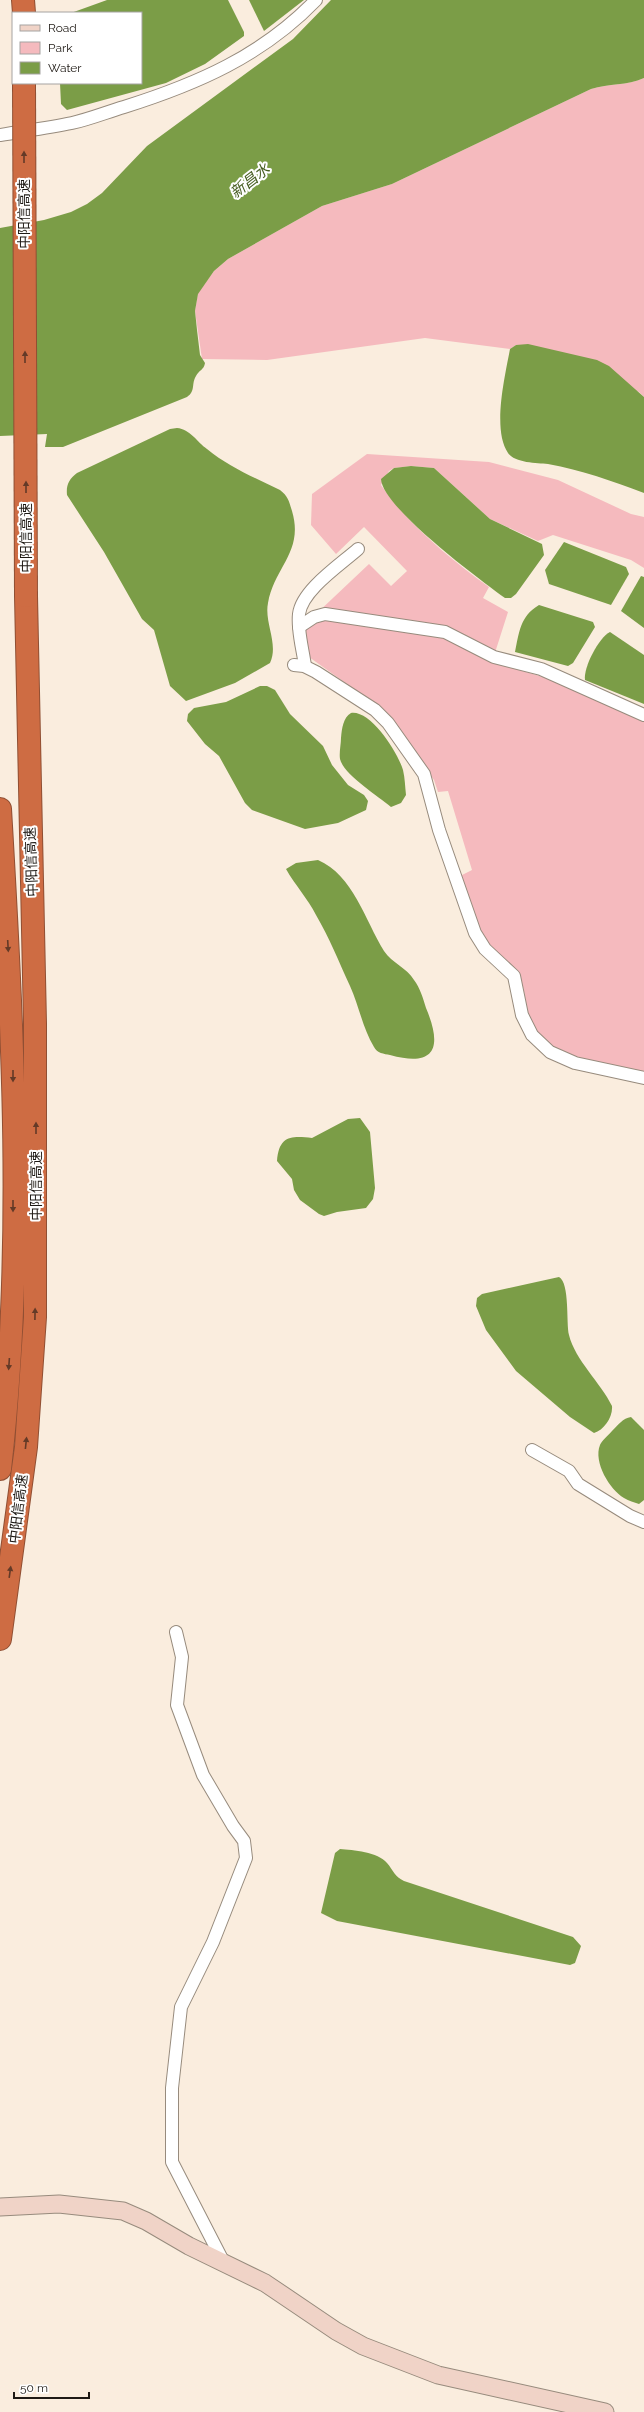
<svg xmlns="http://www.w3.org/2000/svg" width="644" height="2412" font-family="Raleway,'Noto Sans SC',sans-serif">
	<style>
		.green { fill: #f5babe }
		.water { fill: #7b9d47 }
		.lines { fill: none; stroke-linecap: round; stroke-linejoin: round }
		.street-casing { stroke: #978b7d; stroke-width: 14 }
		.secondary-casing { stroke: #978b7d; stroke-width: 19 }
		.highway-casing { stroke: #904f33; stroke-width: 24 }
		.street { stroke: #fff; stroke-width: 12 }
		.secondary { stroke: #f0d3c7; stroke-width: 17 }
		.highway { stroke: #ce6c43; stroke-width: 22 }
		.highway-bridge-casing { stroke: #904f33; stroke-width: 24; stroke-linecap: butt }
		.highway-bridge { stroke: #ce6c43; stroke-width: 22 }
		.oneway { fill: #643a27 }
		.labels { text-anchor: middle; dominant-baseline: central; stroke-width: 4; stroke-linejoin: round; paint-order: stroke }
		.street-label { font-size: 14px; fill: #1e1914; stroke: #fff }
		.water-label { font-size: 15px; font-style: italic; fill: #475e22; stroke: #fff }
	</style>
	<rect width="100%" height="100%" fill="#faedde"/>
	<g class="green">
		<path d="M644,78V397L639,392L516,345L510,349L425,338L267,360L202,359L195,311L198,293L214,271L228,259L322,206L392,184L591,89C609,83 627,86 644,78Z"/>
		<path d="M367,454L489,462L558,480L631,514L644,517V568L631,560L553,535L538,541L490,519L434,468L411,466L394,468L389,471L381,485C409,525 450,559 489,587L483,598L508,612L492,662L567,684L644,719V1075C604,1067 550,1063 530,1021C524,1008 527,992 520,980C514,967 498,957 489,946C474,927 468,900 460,876L472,870L448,791L438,792L434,780L382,709L309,657L304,629L315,615L369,564L391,586L407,571L364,527L336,554L311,525L312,494Z"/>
	</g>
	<g class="water">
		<path d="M107,0H228L244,32V36L205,64L166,83L67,110L61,104L60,83H141V13H71Z"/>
		<path d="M249,0H304L264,31Z"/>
		<path d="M331,0H644V78C627,86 609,83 591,89L392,184L322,206L228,259L214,271L198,294L195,311L197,330L200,355L205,363C204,370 199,370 196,376C191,384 196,391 187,397L63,447H45L47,434L0,436V228L44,220L71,212L87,204L102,193L147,146L293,39Z"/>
		<path d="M528,344L597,360L609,366L644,397V493C612,481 582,470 548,464C537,463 515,463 508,453C492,430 505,376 510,349L516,345Z"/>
		<path d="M177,428C190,429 197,442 207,449C229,467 255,478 280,490C288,496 289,501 292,511C304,552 275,566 268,603C264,623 279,644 270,663L235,683L186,701L170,686L154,630L142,619L104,552L67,495C66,485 69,479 77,473L170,429Z"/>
		<path d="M411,466L434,468L490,519L542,544L544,555L516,594L511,598H505C480,580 382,507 381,479L394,468Z"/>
		<path d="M564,542L626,567L629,574L611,605L549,584L545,570Z"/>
		<path d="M641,576L644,577V628L621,611Z"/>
		<path d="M539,605L593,622L595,627L573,663L568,666L515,652C519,633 520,616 539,605Z"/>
		<path d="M610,632L644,655V704L585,680C583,668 599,637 610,632Z"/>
		<path d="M260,686H267L275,690L290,714L323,746L332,765L348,785L364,795L368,801L366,810L338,823L305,829L252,810L245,803L219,756L205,744L187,721L188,714L194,708L226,702Z"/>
		<path d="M351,713C371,710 398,753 403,770C405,778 405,787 406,795L401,803L391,807C377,795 344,775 340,759C339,753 341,744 341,738C342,728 343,718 351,713Z"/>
		<path d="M318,860C353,875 365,920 384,951C392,963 407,968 414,980C420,988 423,998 426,1008C442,1046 437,1068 390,1055C384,1054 377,1053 374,1047C363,1029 359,1006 350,986C339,962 329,937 316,915C308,899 295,885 286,869L296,863Z"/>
		<path d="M360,1118L370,1132L375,1188L373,1199L366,1208L337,1212L324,1216L319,1214L300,1200L294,1190L292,1179L277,1161C279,1135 292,1136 312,1138L348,1119Z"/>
		<path d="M559,1277C570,1283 566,1323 569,1335C575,1360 601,1383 612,1406C613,1417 604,1430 594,1433L570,1417L516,1371L486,1330L476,1306L477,1298L482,1294Z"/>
		<path d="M631,1417L644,1430V1500L639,1504C634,1502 629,1501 624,1498C610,1490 593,1462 600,1445C602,1440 608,1436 612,1431C618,1425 623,1418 631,1417Z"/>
		<path d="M340,1849C353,1850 378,1852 387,1863C393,1870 395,1877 404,1881L573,1937L581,1946L575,1963L570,1965L337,1921L321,1913L335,1853Z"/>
	</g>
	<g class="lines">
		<defs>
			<g id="street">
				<path d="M0,135C24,131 48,128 72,123C90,119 107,112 124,107C197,84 262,56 316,0"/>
				<path d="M299,627L314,617L325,614L445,632L494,657L541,669L644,715"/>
				<path d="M294,665L304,666L316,672L375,710L388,723L424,774L439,830L475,933L485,949L514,976L522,1015L532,1035L550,1052L575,1063L644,1078"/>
				<path d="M305,666C303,650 297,630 299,614C302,590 340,565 358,549"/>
				<path d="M532,1450L569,1471L578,1484L630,1516L644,1522"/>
				<path d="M176,1632L182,1657L177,1705L203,1775L233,1826L244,1841L246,1858L213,1942L181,2007L172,2088V2162L224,2263"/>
			</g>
			<path id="secondary" d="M0,2207L59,2204L123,2211L146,2221L189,2246L265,2283L336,2331L363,2346L438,2375L605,2412"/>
			<g id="highway">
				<path d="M23,0L24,13"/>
				<path d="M0,809C13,1028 25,1250 0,1469"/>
				<path d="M0,1639L26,1447L35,1317V1024L26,596"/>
			</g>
		</defs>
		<use href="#street" class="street-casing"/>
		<use href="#secondary" class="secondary-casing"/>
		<use href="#highway" class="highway-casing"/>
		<use href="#street" class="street"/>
		<use href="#secondary" class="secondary"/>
		<use href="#highway" class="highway"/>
		<defs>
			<path id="highway-bridge" d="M24,83L26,596"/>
		</defs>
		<use href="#highway-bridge" class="highway-bridge-casing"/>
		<use href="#highway-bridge" class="highway-bridge"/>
	</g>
	<defs><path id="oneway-solid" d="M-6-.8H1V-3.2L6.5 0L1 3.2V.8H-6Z"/></defs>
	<g class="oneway">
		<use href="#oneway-solid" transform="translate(24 157) rotate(-90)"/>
		<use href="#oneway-solid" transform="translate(25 357) rotate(-90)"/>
		<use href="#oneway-solid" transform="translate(26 487) rotate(-90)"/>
		<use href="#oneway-solid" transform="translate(8 946) rotate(87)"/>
		<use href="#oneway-solid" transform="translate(13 1076) rotate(90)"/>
		<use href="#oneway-solid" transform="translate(36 1128) rotate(-90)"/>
		<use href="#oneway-solid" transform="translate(13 1206) rotate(90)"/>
		<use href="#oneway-solid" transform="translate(35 1314) rotate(-89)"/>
		<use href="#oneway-solid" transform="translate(9 1364) rotate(94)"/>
		<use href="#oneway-solid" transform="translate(26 1443) rotate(-84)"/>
		<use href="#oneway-solid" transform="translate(10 1572) rotate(-82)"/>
	</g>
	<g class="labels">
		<g class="street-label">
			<text transform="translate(24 214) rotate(-90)">中阳信高速</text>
			<text transform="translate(26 538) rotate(-90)">中阳信高速</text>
			<text transform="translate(31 862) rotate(-92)">中阳信高速</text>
			<text transform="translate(36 1186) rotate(-90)">中阳信高速</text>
			<text transform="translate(18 1509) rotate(-83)">中阳信高速</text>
		</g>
		<g class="water-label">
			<text transform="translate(250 181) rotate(-38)">新昌水</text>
		</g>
	</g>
	<rect x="12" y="12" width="130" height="72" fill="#ffffff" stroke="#a5a3a1"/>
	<rect x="20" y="25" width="20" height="6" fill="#f0d3c7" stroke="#a5a3a1"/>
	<text x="48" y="32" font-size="12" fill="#1e1914">Road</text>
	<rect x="20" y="42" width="20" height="12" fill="#f5babe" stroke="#a5a3a1"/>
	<text x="48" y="52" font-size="12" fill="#1e1914">Park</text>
	<rect x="20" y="62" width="20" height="12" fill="#7b9d47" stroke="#a5a3a1"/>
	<text x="48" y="72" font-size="12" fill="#1e1914">Water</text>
	<path d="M14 2392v6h75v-6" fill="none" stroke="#1e1914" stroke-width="2"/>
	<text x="20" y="2392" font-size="12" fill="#1e1914" stroke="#ffffff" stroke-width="3" paint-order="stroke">50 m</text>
</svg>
